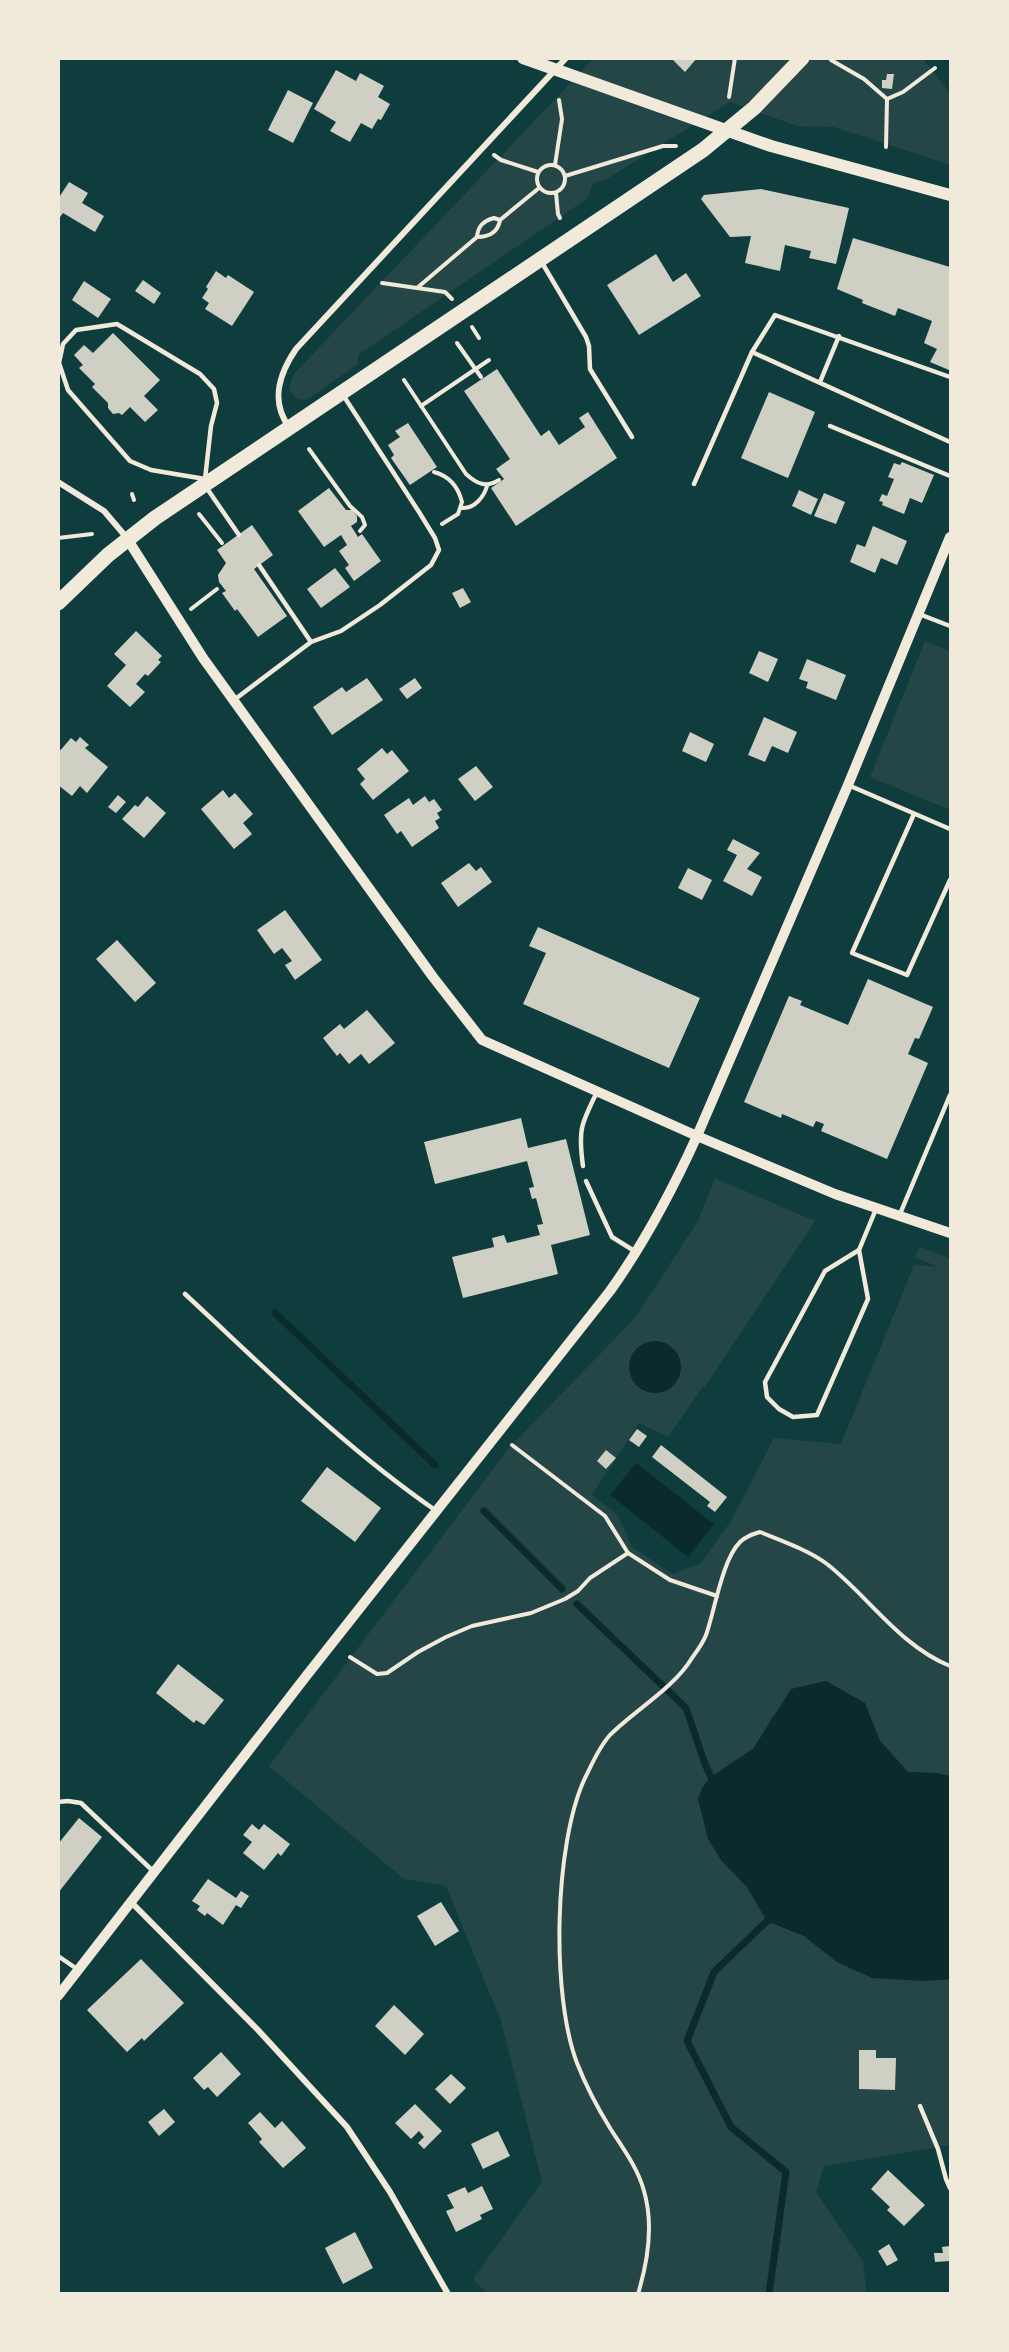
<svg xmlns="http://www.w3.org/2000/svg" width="1009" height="2352" font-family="Overpass,sans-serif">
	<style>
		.green { fill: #244646 }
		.water { fill: #0a2a2b }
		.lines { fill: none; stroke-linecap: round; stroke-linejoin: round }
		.stream { stroke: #0a2a2b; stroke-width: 7 }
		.building { fill: #cfcfc3 }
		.path { stroke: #f1e9da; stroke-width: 4 }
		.service { stroke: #f1e9da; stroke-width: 4.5 }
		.minor { stroke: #f1e9da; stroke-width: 6 }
		.tertiary { stroke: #f1e9da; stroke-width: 10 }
		.secondary { stroke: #f1e9da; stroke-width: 12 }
		.primary { stroke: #f1e9da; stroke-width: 15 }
	</style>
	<rect width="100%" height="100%" fill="#0f3d3e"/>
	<g class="green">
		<path d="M593,59H923L950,93V165L834,127L797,126L730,102L605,180L598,181L592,185L588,198L358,355V364L308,399C297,401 294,398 289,388L293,375Z"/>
		<path d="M925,641L950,651V810L870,777Z"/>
		<path d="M715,1178L815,1221L704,1388V1385L668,1437L639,1423L592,1495L618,1515L632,1547L673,1574L701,1563L731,1521L774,1438L841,1444L914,1265L939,1267L914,1257L920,1247L950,1258V1776L936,1773L908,1772L880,1741L865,1703L773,1715L754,1748L711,1777L721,1860L747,1887L767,1921L804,1936L837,1962L924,1981L950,1979V2145L824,2166L816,2192L863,2261L866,2293H487L473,2279L542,2182L501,2021L446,1886L404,1879L269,1766L508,1449L635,1318L698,1221Z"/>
	</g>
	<g class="water">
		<circle cx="655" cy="1367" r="26"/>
		<path d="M636,1463L714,1524L688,1557L610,1495Z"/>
		<path d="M826,1681L865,1703L880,1741L908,1772L936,1773L950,1776V1979L924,1981L872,1978L837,1962L804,1936L767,1921L747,1887L721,1860L708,1839L698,1799L702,1788L711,1777L754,1748L791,1689Z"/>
	</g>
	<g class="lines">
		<g class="stream">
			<path d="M275,1313L435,1465"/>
			<path d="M484,1511L562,1589"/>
			<path d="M577,1604L686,1708L705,1764L711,1777L717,1782"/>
			<path d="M769,2294L786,2172L731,2127L687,2041L714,1972L767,1921L775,1917"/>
		</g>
	</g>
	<g class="building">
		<path d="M671,58H697L685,72Z"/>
		<path d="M336,70L356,81L360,73L384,86L378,97L390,104L381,120L378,119L372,129L361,123L350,142L330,131L336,122L314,109Z"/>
		<path d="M887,74H894L892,89L882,88V80H886Z"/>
		<path d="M288,90L313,103L293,143L268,130Z"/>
		<path d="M69,182L88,193L82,203L104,216L95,232L63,213L58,220V199Z"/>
		<path d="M761,189L849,208L836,264L809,258L811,251L785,245L780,271L745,263L751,236L730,237L701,199L704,195Z"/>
		<path d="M853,238L950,267L949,370L930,362L937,349L924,343L932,321L898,308L895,316L862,303L863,300L837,289Z"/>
		<path d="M656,254L673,282L686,273L701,296L639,335L607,285Z"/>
		<path d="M216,271L226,278L228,275L254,292L232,326L205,309L209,303L202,298L208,289L206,287Z"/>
		<path d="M143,280L161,293L154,304L135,291Z"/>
		<path d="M84,281L111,299L98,318L72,300Z"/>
		<path d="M113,333L160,380L144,396L158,410L145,422L130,407L122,415L119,413L113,414L108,408V403L92,387L95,384L79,368L83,365L74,355L84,345L93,353Z"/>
		<path d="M497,369L541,436L549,430L559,445L585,427L579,418L588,412L617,458L516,526L491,488L504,479L496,469L510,459L464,391Z"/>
		<path d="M769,392L815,412L788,478L741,458Z"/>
		<path d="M408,423L437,467L410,485L391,458L394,455L388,445L400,437L395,431Z"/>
		<path d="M902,462L934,475L922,503L910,498L904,514L882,505L883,502L879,501L882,494L887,496L894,479L888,477L894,463L900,465Z"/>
		<path d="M329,488L346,510H352L357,516V522L351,526L358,537L362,534L381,561L354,581L345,568L349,565L339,551L347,545L341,535L324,547L298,511Z"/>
		<path d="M799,490L818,499L811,515L792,506Z"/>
		<path d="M824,493L845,502L836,524L814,516Z"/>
		<path d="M252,525L273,555L254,569L287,616L258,637L237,609L235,611L222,593L226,591L219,582L218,575L226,563L217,550Z"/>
		<path d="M873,526L907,541L897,565L881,558L875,573L850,562L857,544L865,547Z"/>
		<path d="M335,568L350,587L321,608L307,589Z"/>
		<path d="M463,588L471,602L460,608L452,593Z"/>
		<path d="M136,631L162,656L158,660L161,662L148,676L145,674L136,684L145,692L130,707L107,686L126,665L114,654Z"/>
		<path d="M759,651L778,659L768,682L749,673Z"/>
		<path d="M807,659L846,675L836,700L806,688L808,682L799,679Z"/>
		<path d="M367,678L383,700L332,735L313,707L342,687L346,692Z"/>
		<path d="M415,678L422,688L407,699L399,689Z"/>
		<path d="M764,717L797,732L788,753L772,746L765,762L748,755Z"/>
		<path d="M690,732L714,744L706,762L682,751Z"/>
		<path d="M80,737L89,745L85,748L108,767L87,793L80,786L72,796L58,785V753L71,738L76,742Z"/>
		<path d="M382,748L387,754L392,750L409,771L373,800L360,784L365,779L357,769Z"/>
		<path d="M476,766L493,787L475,801L458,779Z"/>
		<path d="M223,790L229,798L235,793L253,814L243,823L252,834L234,849L201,809Z"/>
		<path d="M118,795L126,802L116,813L108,807Z"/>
		<path d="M147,796L166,813L144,838L122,819L135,805L138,807Z"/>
		<path d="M425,796L429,802L434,799L442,810L437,813L440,818L435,821L439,828L412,847L401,831L397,834L384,815L409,798L413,805Z"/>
		<path d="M733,839L760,853L747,869L762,877L752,896L723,881L737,855L727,850Z"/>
		<path d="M469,863L476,871L481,867L492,882L458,907L441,883Z"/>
		<path d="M688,868L712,880L702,900L678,888Z"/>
		<path d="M285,910L322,960L295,980L285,965L292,961L282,948L274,954L257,930Z"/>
		<path d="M538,927L700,998L669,1068L523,1004L546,953L529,946Z"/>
		<path d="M117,940L156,983L135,1002L96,959Z"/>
		<path d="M868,979L933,1007L919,1039L915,1038L908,1054L928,1063L887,1159L821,1131L824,1124L816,1121L813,1127L782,1114L781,1118L744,1102L789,996L802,1001L800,1005L848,1025Z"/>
		<path d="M367,1010L395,1043L369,1064L361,1054L349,1064L340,1053L337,1056L323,1038L340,1024L344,1029Z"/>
		<path d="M521,1118L528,1148L566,1139L590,1235L551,1245L558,1274L463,1298L452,1257L494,1247L492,1238L504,1235L507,1243L540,1235L537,1225L543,1224L536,1198L532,1199L529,1188L534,1187L527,1161L435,1184L424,1142Z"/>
		<path d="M637,1429L647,1436L639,1447L629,1440Z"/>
		<path d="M661,1445L727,1497L715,1512L707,1506L710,1502L652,1457Z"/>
		<path d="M606,1450L616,1458L606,1469L597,1461Z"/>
		<path d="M327,1467L381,1508L355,1542L301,1501Z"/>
		<path d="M178,1664L224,1700L204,1725L196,1720L194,1723L156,1693Z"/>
		<path d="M79,1818L102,1837L58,1893V1844Z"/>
		<path d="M252,1824L259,1830L264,1824L290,1844L281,1856L278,1853L264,1870L243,1853L252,1842L243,1835Z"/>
		<path d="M208,1879L236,1898L241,1891L249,1896L241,1908L236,1905L223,1925L207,1913L205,1916L197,1910L200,1906L192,1901Z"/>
		<path d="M441,1902L459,1931L435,1946L417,1916Z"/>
		<path d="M141,1959L184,2003L144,2041L142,2038L127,2052L87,2010Z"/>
		<path d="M394,2005L424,2034L405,2055L375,2026Z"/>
		<path d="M859,2050H876V2058H896L895,2090L859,2089Z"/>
		<path d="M221,2052L241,2074L217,2097L208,2087L204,2090L193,2078Z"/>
		<path d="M451,2074L466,2088L450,2104L435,2089Z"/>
		<path d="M415,2104L442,2131L424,2149L418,2143L424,2137L419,2131L411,2139L395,2123Z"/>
		<path d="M164,2109L175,2122L159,2136L148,2122Z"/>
		<path d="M260,2112L275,2128L282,2121L306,2148L283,2168L259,2142L262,2139L248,2123Z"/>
		<path d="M498,2131L510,2156L483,2169L471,2144Z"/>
		<path d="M888,2170L925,2205L904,2226L887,2210L890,2207L871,2189Z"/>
		<path d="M482,2186L493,2209L480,2215L482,2219L456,2232L446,2211L454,2208L447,2195L465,2187L468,2193Z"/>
		<path d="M355,2232L373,2268L343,2284L325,2248Z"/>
		<path d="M889,2244L898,2260L887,2266L878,2251Z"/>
		<path d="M950,2246V2261L935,2262L934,2253H943L942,2247Z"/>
	</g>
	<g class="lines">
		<g class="path">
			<path d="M831,60L864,79L887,99L886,147"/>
			<path d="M729,97L735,58"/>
			<path d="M887,99L903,92L935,68"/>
			<path d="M494,155L501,160L538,172"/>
			<circle cx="551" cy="179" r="14"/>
			<path d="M555,165L562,119L559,100"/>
			<path d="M565,176L663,146H676"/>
			<path d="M556,193L558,214L560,218"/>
			<path d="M477,237C478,226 483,221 494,218L500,220"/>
			<path d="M382,283L445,292L452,299"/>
			<path d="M417,288L477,237C489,237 498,232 500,220L539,188"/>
			<path d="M472,327L479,338"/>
			<path d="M457,343L481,377"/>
			<path d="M404,380L466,474C477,484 486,488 499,480"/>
			<path d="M421,406L489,360"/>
			<path d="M309,449L350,506L362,517L365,525L360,531"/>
			<path d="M434,472C449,476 458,486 462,502L458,514L442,524"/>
			<path d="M132,494L134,500"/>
			<path d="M462,508C474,509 484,497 487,486"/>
			<path d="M199,514L222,543"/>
			<path d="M58,538L92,534"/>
			<path d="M191,609L217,589"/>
			<path d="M512,1445L605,1516L628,1553L670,1580L717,1596"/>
			<path d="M350,1657L377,1674L387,1673L418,1652L446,1637L472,1626L531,1613L565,1599L578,1591L590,1578L628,1553"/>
			<path d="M638,2294C648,2261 654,2225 644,2191C638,2168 622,2147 610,2128C597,2107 586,2086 577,2063C551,1995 554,1844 585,1778C592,1764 599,1747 610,1735C635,1710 674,1688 692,1658C697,1651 703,1643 706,1635C715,1610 722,1560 740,1542C746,1536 753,1534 760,1532C782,1541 808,1550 827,1564C868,1596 900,1646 950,1666"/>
		</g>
		<g class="service">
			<path d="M541,261L586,337L589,346L590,369L632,437"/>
			<path d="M752,352L775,315L950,377"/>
			<path d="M820,382L839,336"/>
			<path d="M830,426L950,476"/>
			<path d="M205,479L211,426L217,403L214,389L200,374L117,324L76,330L63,344L59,363L68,390L130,461L151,470L205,479"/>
			<path d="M694,484L752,352L950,442"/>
			<path d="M206,487L239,535"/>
			<path d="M919,614L950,626"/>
			<path d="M311,642L341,631L380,605L431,565L439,550L435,538L419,512L343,395"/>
			<path d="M234,700L311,642L259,565"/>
			<path d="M848,785L950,829"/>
			<path d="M914,814L852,953L907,975L950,880"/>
			<path d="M583,1166C578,1130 581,1124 597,1092"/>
			<path d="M586,1181L612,1237L636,1252"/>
			<path d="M900,1214L950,1095"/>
			<path d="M859,1250L868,1299L817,1415L793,1417L779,1409L767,1397L765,1382L825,1271Z"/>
			<path d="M859,1250L876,1209"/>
			<path d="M185,1294C266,1369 344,1447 435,1510"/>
			<path d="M58,1802L68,1801L81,1803L154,1872"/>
			<path d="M58,1956L77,1969"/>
			<path d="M920,2106L938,2149L946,2179L950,2188"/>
		</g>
		<g class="minor">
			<path d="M289,427C270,401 279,374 296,349L566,58"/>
			<path d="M58,482L104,511L127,538"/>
			<path d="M132,1903L258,2030L347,2127L390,2192L448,2294"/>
		</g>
		<g class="tertiary">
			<path d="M128,540L203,658L433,977L482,1040L697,1136L835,1194L950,1233"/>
			<path d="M58,1996L307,1675L610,1291C645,1242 672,1191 697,1136L848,785L950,537"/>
		</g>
		<path class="secondary" d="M523,58L771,146L950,195"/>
		<path class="primary" d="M58,603L108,555L155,518L703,150L754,108L802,58"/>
	</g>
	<rect width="1009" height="2352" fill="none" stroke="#f1e9da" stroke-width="120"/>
</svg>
